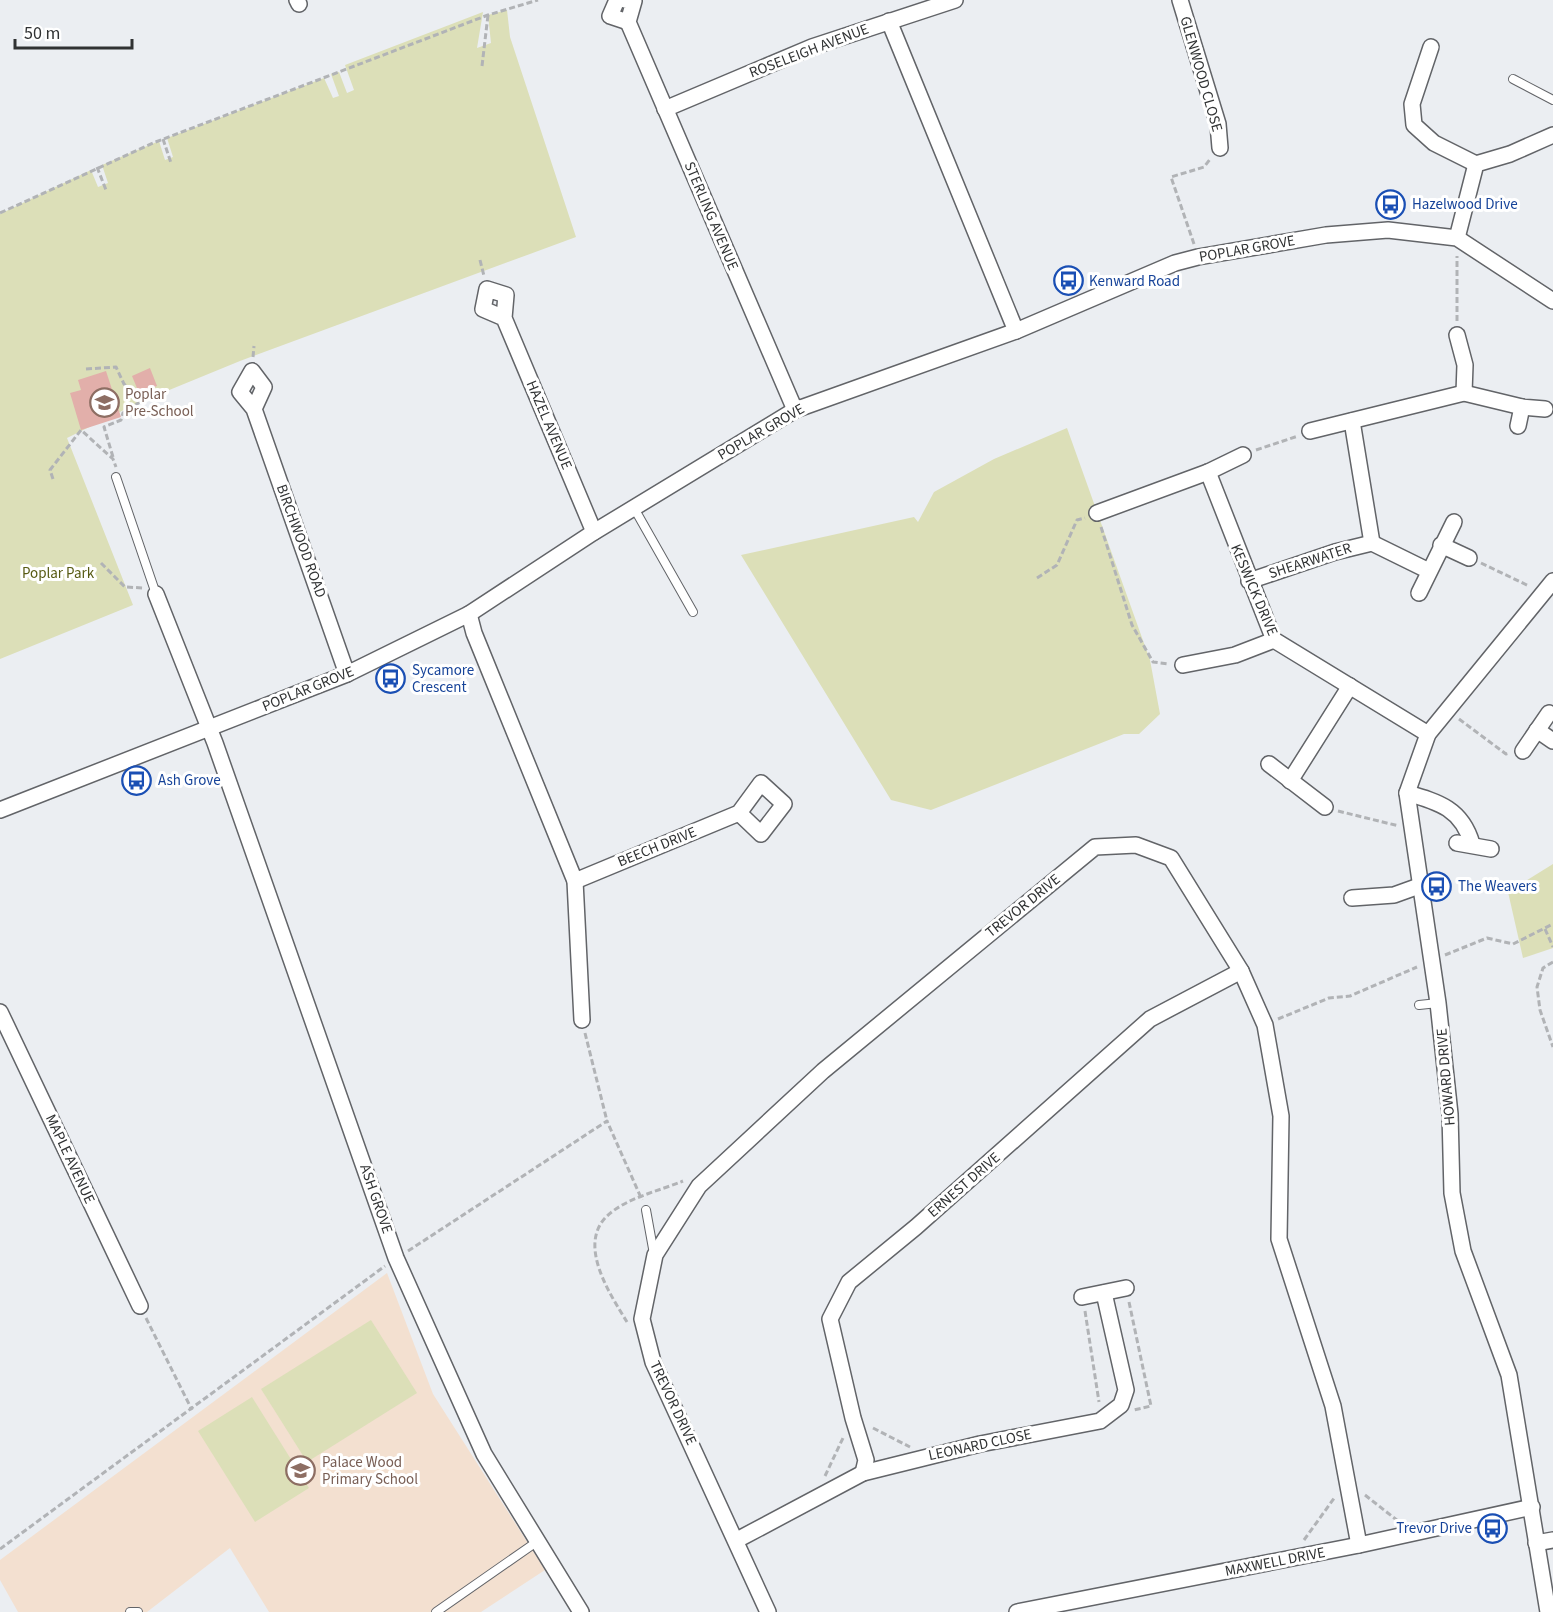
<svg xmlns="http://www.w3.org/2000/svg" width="1553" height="1612" font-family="'Source Sans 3',sans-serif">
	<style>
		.education { fill: #f3e0d0 }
		.green { fill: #dcdfb8 }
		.building { fill: #e2afaa }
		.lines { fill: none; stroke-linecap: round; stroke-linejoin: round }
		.lane-casing { stroke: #626468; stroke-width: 10 }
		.street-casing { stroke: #626468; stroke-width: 18 }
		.path { stroke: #b1b3b6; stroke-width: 3; stroke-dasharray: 6 3; stroke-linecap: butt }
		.lane { stroke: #fff; stroke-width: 8 }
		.street { stroke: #fff; stroke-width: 15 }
		.labels { text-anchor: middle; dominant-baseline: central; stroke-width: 6; stroke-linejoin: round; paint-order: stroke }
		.street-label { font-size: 15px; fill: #303233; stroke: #fff }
		.transit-label { font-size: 15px; fill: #164399; stroke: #fff; text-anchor: start }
		.education-label { font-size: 15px; fill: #785e54; stroke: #fff; text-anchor: start }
		.park-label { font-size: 15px; fill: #575a13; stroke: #fff }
	</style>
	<rect width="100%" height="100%" fill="#ebeef2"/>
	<path class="education" d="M387,1273L433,1394L545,1570L481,1612H269L230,1548L147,1612H18L0,1580V1560Z"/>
	<g class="green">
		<path d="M507,10L510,37L576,237L240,361L140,402L67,438L133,605L0,659V214L91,170L98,187L108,183L102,165L159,141L165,160L173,157L167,138L324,78L333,98L339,96L331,74L339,72L347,93L354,90L345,65L483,12L477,48L491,43L488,15Z"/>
		<path d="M1067,428L1150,660L1160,714L1139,734H1124L931,810L891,800L741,555L914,517L918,522L934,492L994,459Z"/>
		<path d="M1553,864V948L1523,958L1508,892Z"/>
		<path d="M371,1320L417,1393L307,1462L261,1389Z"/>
		<path d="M252,1397L309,1488L255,1522L198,1431Z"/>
	</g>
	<g class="building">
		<path d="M150,368L157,386L139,393L132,376Z"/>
		<path d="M106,371L121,417L81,430L70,393L81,390L78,380Z"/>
	</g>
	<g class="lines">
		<defs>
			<g id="lane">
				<path d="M1513,79L1553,100"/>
				<path d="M116,477L156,594"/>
				<path d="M634,508L693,612"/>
				<path d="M1419,1005L1438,1003"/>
				<path d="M646,1210L654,1254"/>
				<path d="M130,1612H138"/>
				<path d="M436,1612L538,1541"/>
			</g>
			<g id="street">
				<path d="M297,0L299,4"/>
				<path d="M617,0L610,16L628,22"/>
				<path d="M625,0L634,1L628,22L795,410"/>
				<path d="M1180,0L1218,124L1220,148"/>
				<path d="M889,21L1016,331"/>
				<path d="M1431,47L1412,104L1414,125L1434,143L1476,164"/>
				<path d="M665,109L812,47L955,0"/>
				<path d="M1457,238L1476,164L1510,154L1553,135"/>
				<path d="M504,318L483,309L487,289L506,295L504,318L594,532"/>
				<path d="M1457,335L1465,365L1464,393"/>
				<path d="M254,409L264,387L252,371L240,392L254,409L347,674"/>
				<path d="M1352,421L1372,543"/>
				<path d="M1518,426L1522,407"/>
				<path d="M1310,431L1464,393L1522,407L1545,409"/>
				<path d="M1208,472L1274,640L1428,734"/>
				<path d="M1097,513L1208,472L1243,455"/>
				<path d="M1441,545L1469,558"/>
				<path d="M1249,581L1335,552L1372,543L1429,571"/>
				<path d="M1419,593L1454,522"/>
				<path d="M156,594L215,743L396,1258L484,1454L581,1612"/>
				<path d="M469,614L474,633L575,881L582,1020"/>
				<path d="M1183,665L1235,655L1274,640"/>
				<path d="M1537,730L1553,741"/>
				<path d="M1523,751L1549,713"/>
				<path d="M1269,764L1325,807"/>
				<path d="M1290,781L1350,686"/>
				<path d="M1407,793C1439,802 1462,809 1472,844"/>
				<path d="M0,810L347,674L469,614L594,532L795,410L1016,331L1175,263L1198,257L1326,235L1388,230L1457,238L1553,301"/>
				<path d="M1457,843L1491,849"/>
				<path d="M575,881L739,813L761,783L784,804L761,834L739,813"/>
				<path d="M1352,898L1394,895L1419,886"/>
				<path d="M0,1012L140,1306"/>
				<path d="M1082,1297L1126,1288"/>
				<path d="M863,1473L866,1460L853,1418L830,1319L849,1282L916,1227L1150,1019L1241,971"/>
				<path d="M737,1540L863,1473L980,1444L1100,1421L1121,1405L1126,1390L1104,1293"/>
				<path d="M1536,1543L1553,1540"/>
				<path d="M768,1612L653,1362L642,1319L655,1255L699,1186L823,1071L1095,847L1136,845L1171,858L1241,971L1265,1025L1281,1116L1279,1239L1333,1406L1359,1545"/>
				<path d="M1017,1612L1359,1545L1532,1507"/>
				<path d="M1548,1612L1509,1375L1463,1251L1452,1193L1450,1114L1438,1003L1407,793L1428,734L1553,581"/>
			</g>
		</defs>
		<use href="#lane" class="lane-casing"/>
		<use href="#street" class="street-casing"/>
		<g class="path">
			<path d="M482,66L488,15"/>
			<path d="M163,139L171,163"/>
			<path d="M97,167L106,190"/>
			<path d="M0,213L153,143L488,15L538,0"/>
			<path d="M1194,244L1171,177L1204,167L1211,158"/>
			<path d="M480,260L484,276"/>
			<path d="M1457,321V256"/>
			<path d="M253,357L254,346"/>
			<path d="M86,369L116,367L124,384L138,395"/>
			<path d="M1256,450L1298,436"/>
			<path d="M113,457L104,427L121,420L123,413L140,402"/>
			<path d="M53,479L50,470L81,430L113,459L116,467"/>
			<path d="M1101,527L1132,625L1153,662L1169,664"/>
			<path d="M101,563L125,587L144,588"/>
			<path d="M1481,563L1529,586"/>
			<path d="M1037,578L1057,565L1077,520L1085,518"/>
			<path d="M1459,719L1506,754L1510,753"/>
			<path d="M1338,811L1399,826"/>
			<path d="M1545,929L1553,947"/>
			<path d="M1445,955L1487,938L1513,944L1553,924"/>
			<path d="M1553,962L1543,968L1537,987L1540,1010L1553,1047"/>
			<path d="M1278,1019L1329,998L1350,996L1417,967"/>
			<path d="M585,1033L607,1121"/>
			<path d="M408,1251L607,1121L642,1200"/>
			<path d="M1129,1302L1151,1406L1134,1410"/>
			<path d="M1085,1311L1099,1402"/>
			<path d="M146,1318L192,1410"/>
			<path d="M627,1322C610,1294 577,1245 607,1216C626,1198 659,1191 683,1181"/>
			<path d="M873,1428L910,1447"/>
			<path d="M825,1476L843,1438"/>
			<path d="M1365,1495L1398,1521"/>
			<path d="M1304,1540L1335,1497"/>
			<path d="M0,1549L385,1266"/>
		</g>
		<use href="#lane" class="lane"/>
		<use href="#street" class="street"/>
	</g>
	<defs>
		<symbol id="bus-ring" viewBox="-11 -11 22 22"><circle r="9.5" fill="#fff" stroke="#1a4fb4" stroke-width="1.5"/><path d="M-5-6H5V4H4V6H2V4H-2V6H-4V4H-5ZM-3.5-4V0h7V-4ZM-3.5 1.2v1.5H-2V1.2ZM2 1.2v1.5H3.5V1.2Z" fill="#1a4fb4"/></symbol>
		<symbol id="school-ring" viewBox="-11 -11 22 22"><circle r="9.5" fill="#fff" stroke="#8d6e63" stroke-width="1.5"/><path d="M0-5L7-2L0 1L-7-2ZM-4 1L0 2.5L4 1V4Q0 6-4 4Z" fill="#8d6e63"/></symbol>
	</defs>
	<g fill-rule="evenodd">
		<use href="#bus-ring" x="1374" y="188" width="33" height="33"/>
		<use href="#bus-ring" x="1052" y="264" width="33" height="33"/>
		<use href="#school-ring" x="88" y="386" width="33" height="33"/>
		<use href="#bus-ring" x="374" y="662" width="33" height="33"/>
		<use href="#bus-ring" x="120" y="764" width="33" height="33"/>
		<use href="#bus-ring" x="1420" y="870" width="33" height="33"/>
		<use href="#school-ring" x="284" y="1454" width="33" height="33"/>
		<use href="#bus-ring" x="1476" y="1512" width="33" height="33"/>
	</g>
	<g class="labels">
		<g class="street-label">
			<text transform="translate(809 51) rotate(-21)">ROSELEIGH AVENUE</text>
			<text transform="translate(1201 74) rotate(74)">GLENWOOD CLOSE</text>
			<text transform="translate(711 216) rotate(67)">STERLING AVENUE</text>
			<text transform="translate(1247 249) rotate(-10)">POPLAR GROVE</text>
			<text transform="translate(549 425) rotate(67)">HAZEL AVENUE</text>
			<text transform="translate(761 432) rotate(-30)">POPLAR GROVE</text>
			<text transform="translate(301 541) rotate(70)">BIRCHWOOD ROAD</text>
			<text transform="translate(1310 561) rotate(-18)">SHEARWATER</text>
			<text transform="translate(1254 590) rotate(67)">KESWICK DRIVE</text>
			<text transform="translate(308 689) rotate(-22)">POPLAR GROVE</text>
			<text transform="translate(657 847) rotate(-22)">BEECH DRIVE</text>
			<text transform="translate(1023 906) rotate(-39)">TREVOR DRIVE</text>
			<text transform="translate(1446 1077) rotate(-95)">HOWARD DRIVE</text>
			<text transform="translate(70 1159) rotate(65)">MAPLE AVENUE</text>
			<text transform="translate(964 1185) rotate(-41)">ERNEST DRIVE</text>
			<text transform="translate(376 1199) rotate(71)">ASH GROVE</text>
			<text transform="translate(673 1403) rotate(65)">TREVOR DRIVE</text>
			<text transform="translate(980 1445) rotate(-12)">LEONARD CLOSE</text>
			<text transform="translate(1275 1562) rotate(-11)">MAXWELL DRIVE</text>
		</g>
		<g class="transit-label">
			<text x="1412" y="204">Hazelwood Drive</text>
			<text x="1089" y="281">Kenward Road</text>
			<text x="412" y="670">Sycamore<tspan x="412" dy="17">Crescent</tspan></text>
			<text x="158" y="780">Ash Grove</text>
			<text x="1458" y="886">The Weavers</text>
			<text x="1472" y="1528" text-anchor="end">Trevor Drive</text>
		</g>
		<g class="education-label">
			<text x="125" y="394">Poplar<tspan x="125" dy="17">Pre-School</tspan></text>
			<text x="322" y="1462">Palace Wood<tspan x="322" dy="17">Primary School</tspan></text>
		</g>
		<g class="park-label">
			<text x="58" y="573">Poplar Park</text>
		</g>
	</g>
	<path d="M15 39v9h117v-9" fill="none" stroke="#303233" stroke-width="3"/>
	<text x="24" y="39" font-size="18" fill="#303233" stroke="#ffffff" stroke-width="4.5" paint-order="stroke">50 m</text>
</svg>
